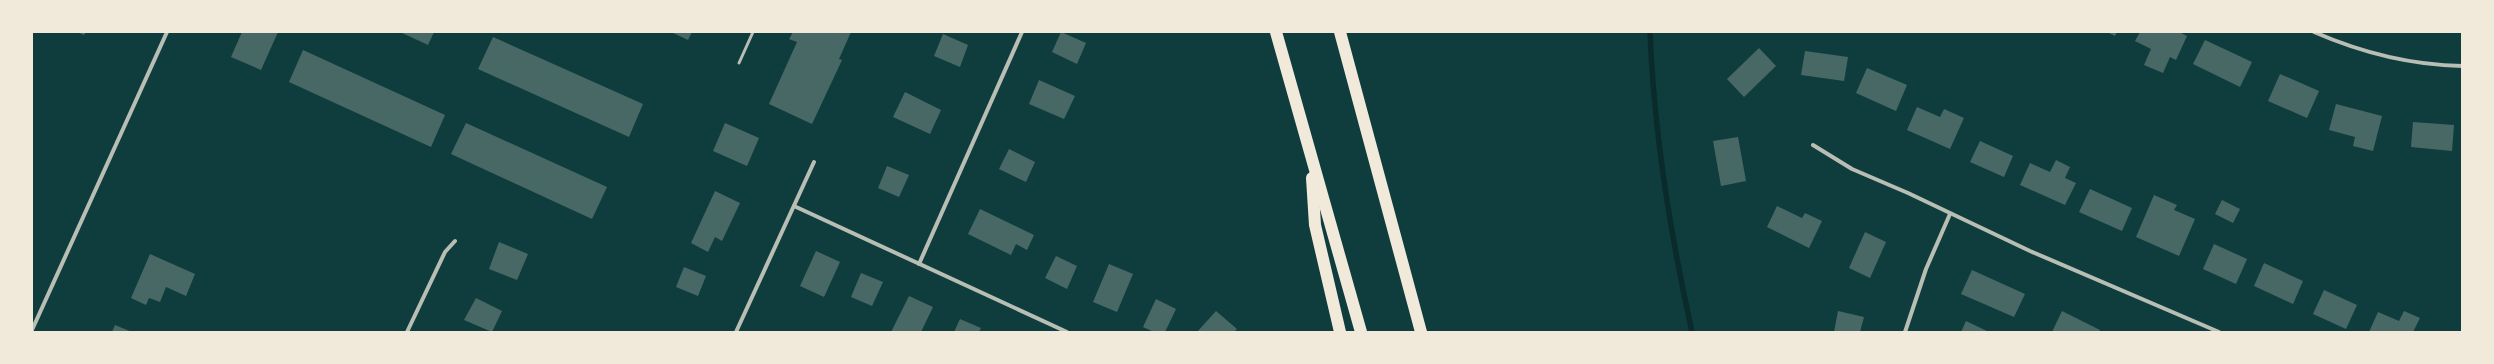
<svg xmlns="http://www.w3.org/2000/svg" width="2494" height="364" font-family="Figtree,sans-serif">
	<style>
		.lines { fill: none; stroke-linecap: round; stroke-linejoin: round }
		.stream { stroke: #0a2a2b; stroke-width: 5.5 }
		.building { fill: #486865 }
		.service { stroke: #b8beb3; stroke-width: 3 }
		.minor { stroke: #b8beb3; stroke-width: 4 }
		.motorway { stroke: #f1e9da; stroke-width: 12 }
	</style>
	<rect width="100%" height="100%" fill="#0f3d3e"/>
	<g class="lines">
		<path class="stream" d="M1650,32C1654,134 1670,233 1692,332"/>
	</g>
	<g class="building">
		<path d="M77,32H86L84,35Z"/>
		<path d="M242,32H278L261,70L231,57Z"/>
		<path d="M400,32H434L428,45Z"/>
		<path d="M671,32H692L688,40Z"/>
		<path d="M793,32H851L839,59L842,60L812,124L769,104L797,42L789,39Z"/>
		<path d="M1061,32L1086,43L1077,64L1052,52Z"/>
		<path d="M2107,32H2117L2115,36Z"/>
		<path d="M2140,32H2179L2187,36L2176,60L2170,57L2163,73L2144,65L2151,49L2135,41Z"/>
		<path d="M943,34L968,45L960,67L934,56Z"/>
		<path d="M493,37L643,104L629,137L478,69Z"/>
		<path d="M2205,40L2252,62L2240,87L2193,64Z"/>
		<path d="M1759,48L1776,66L1744,97L1727,79Z"/>
		<path d="M303,50L445,115L431,147L289,82Z"/>
		<path d="M1805,51L1848,57L1844,81L1801,75Z"/>
		<path d="M1867,68L1907,85L1896,111L1856,93Z"/>
		<path d="M2280,74L2319,91L2307,118L2268,101Z"/>
		<path d="M1039,80L1075,96L1064,119L1029,104Z"/>
		<path d="M905,92L941,110L930,134L893,117Z"/>
		<path d="M2336,104L2382,116L2373,151L2353,146L2355,137L2329,130Z"/>
		<path d="M1917,107L1940,117L1944,109L1964,118L1950,149L1907,130Z"/>
		<path d="M2413,122L2454,125L2452,151L2411,147Z"/>
		<path d="M466,123L607,187L592,219L451,154Z"/>
		<path d="M725,123L759,138L747,166L713,151Z"/>
		<path d="M1738,137L1746,181L1721,186L1713,141Z"/>
		<path d="M1980,141L2013,156L2004,177L1970,162Z"/>
		<path d="M1009,149L1035,162L1026,182L999,169Z"/>
		<path d="M2056,160L2070,167L2065,178L2076,183L2065,205L2020,185L2030,163L2050,172Z"/>
		<path d="M887,166L909,175L899,197L878,188Z"/>
		<path d="M2090,189L2132,208L2122,231L2079,212Z"/>
		<path d="M715,191L740,203L722,241L715,237L708,252L691,243Z"/>
		<path d="M2154,195L2177,205L2174,210L2195,219L2179,256L2136,237Z"/>
		<path d="M2222,200L2240,209L2233,223L2215,214Z"/>
		<path d="M1777,206L1802,218L1805,213L1822,221L1809,248L1767,227Z"/>
		<path d="M980,209L1034,235L1027,250L1016,244L1011,255L968,234Z"/>
		<path d="M1865,232L1886,242L1870,278L1849,268Z"/>
		<path d="M499,242L528,254L517,280L489,269Z"/>
		<path d="M2214,244L2247,259L2236,284L2203,269Z"/>
		<path d="M816,251L840,262L824,297L800,286Z"/>
		<path d="M150,254L195,274L186,296L166,287L160,302L149,298L146,305L131,298Z"/>
		<path d="M1056,256L1077,266L1067,289L1045,278Z"/>
		<path d="M2264,263L2303,281L2293,304L2254,286Z"/>
		<path d="M1109,264L1133,274L1117,312L1093,302Z"/>
		<path d="M684,267L706,276L698,296L676,287Z"/>
		<path d="M1972,270L2025,294L2014,317L1961,294Z"/>
		<path d="M861,273L883,282L872,306L851,297Z"/>
		<path d="M2324,290L2357,305L2346,329L2313,314Z"/>
		<path d="M909,296L933,307L921,332H891Z"/>
		<path d="M476,298L502,311L492,332L464,320Z"/>
		<path d="M1156,299L1176,309L1165,332H1154L1143,327Z"/>
		<path d="M1216,311L1237,329L1234,332H1197Z"/>
		<path d="M1838,311L1864,317L1860,332H1834Z"/>
		<path d="M2062,311L2100,330L2099,332H2052Z"/>
		<path d="M2404,311L2420,318L2413,332H2369L2378,312L2399,321Z"/>
		<path d="M960,319L981,328L979,332H954Z"/>
		<path d="M1966,321L1989,332H1961Z"/>
		<path d="M115,325L132,332H112Z"/>
	</g>
	<g class="lines">
		<path class="service" d="M739,63L753,32"/>
		<g class="minor">
			<path d="M2314,32C2360,52 2411,65 2462,66"/>
			<path d="M1813,145L1852,169L1908,193L2030,251L2219,332"/>
			<path d="M794,206L1067,332"/>
			<path d="M919,264L1022,32"/>
			<path d="M32,330L167,32"/>
			<path d="M407,332L445,252L455,241"/>
			<path d="M736,332L814,162"/>
			<path d="M1905,332L1926,269L1950,214"/>
		</g>
		<g class="motorway">
			<path d="M1276,32L1361,332"/>
			<path d="M1340,32L1421,332"/>
			<path d="M1312,178L1315,225L1340,332"/>
		</g>
	</g>
	<rect width="2494" height="364" fill="none" stroke="#f1e9da" stroke-width="66"/>
</svg>
